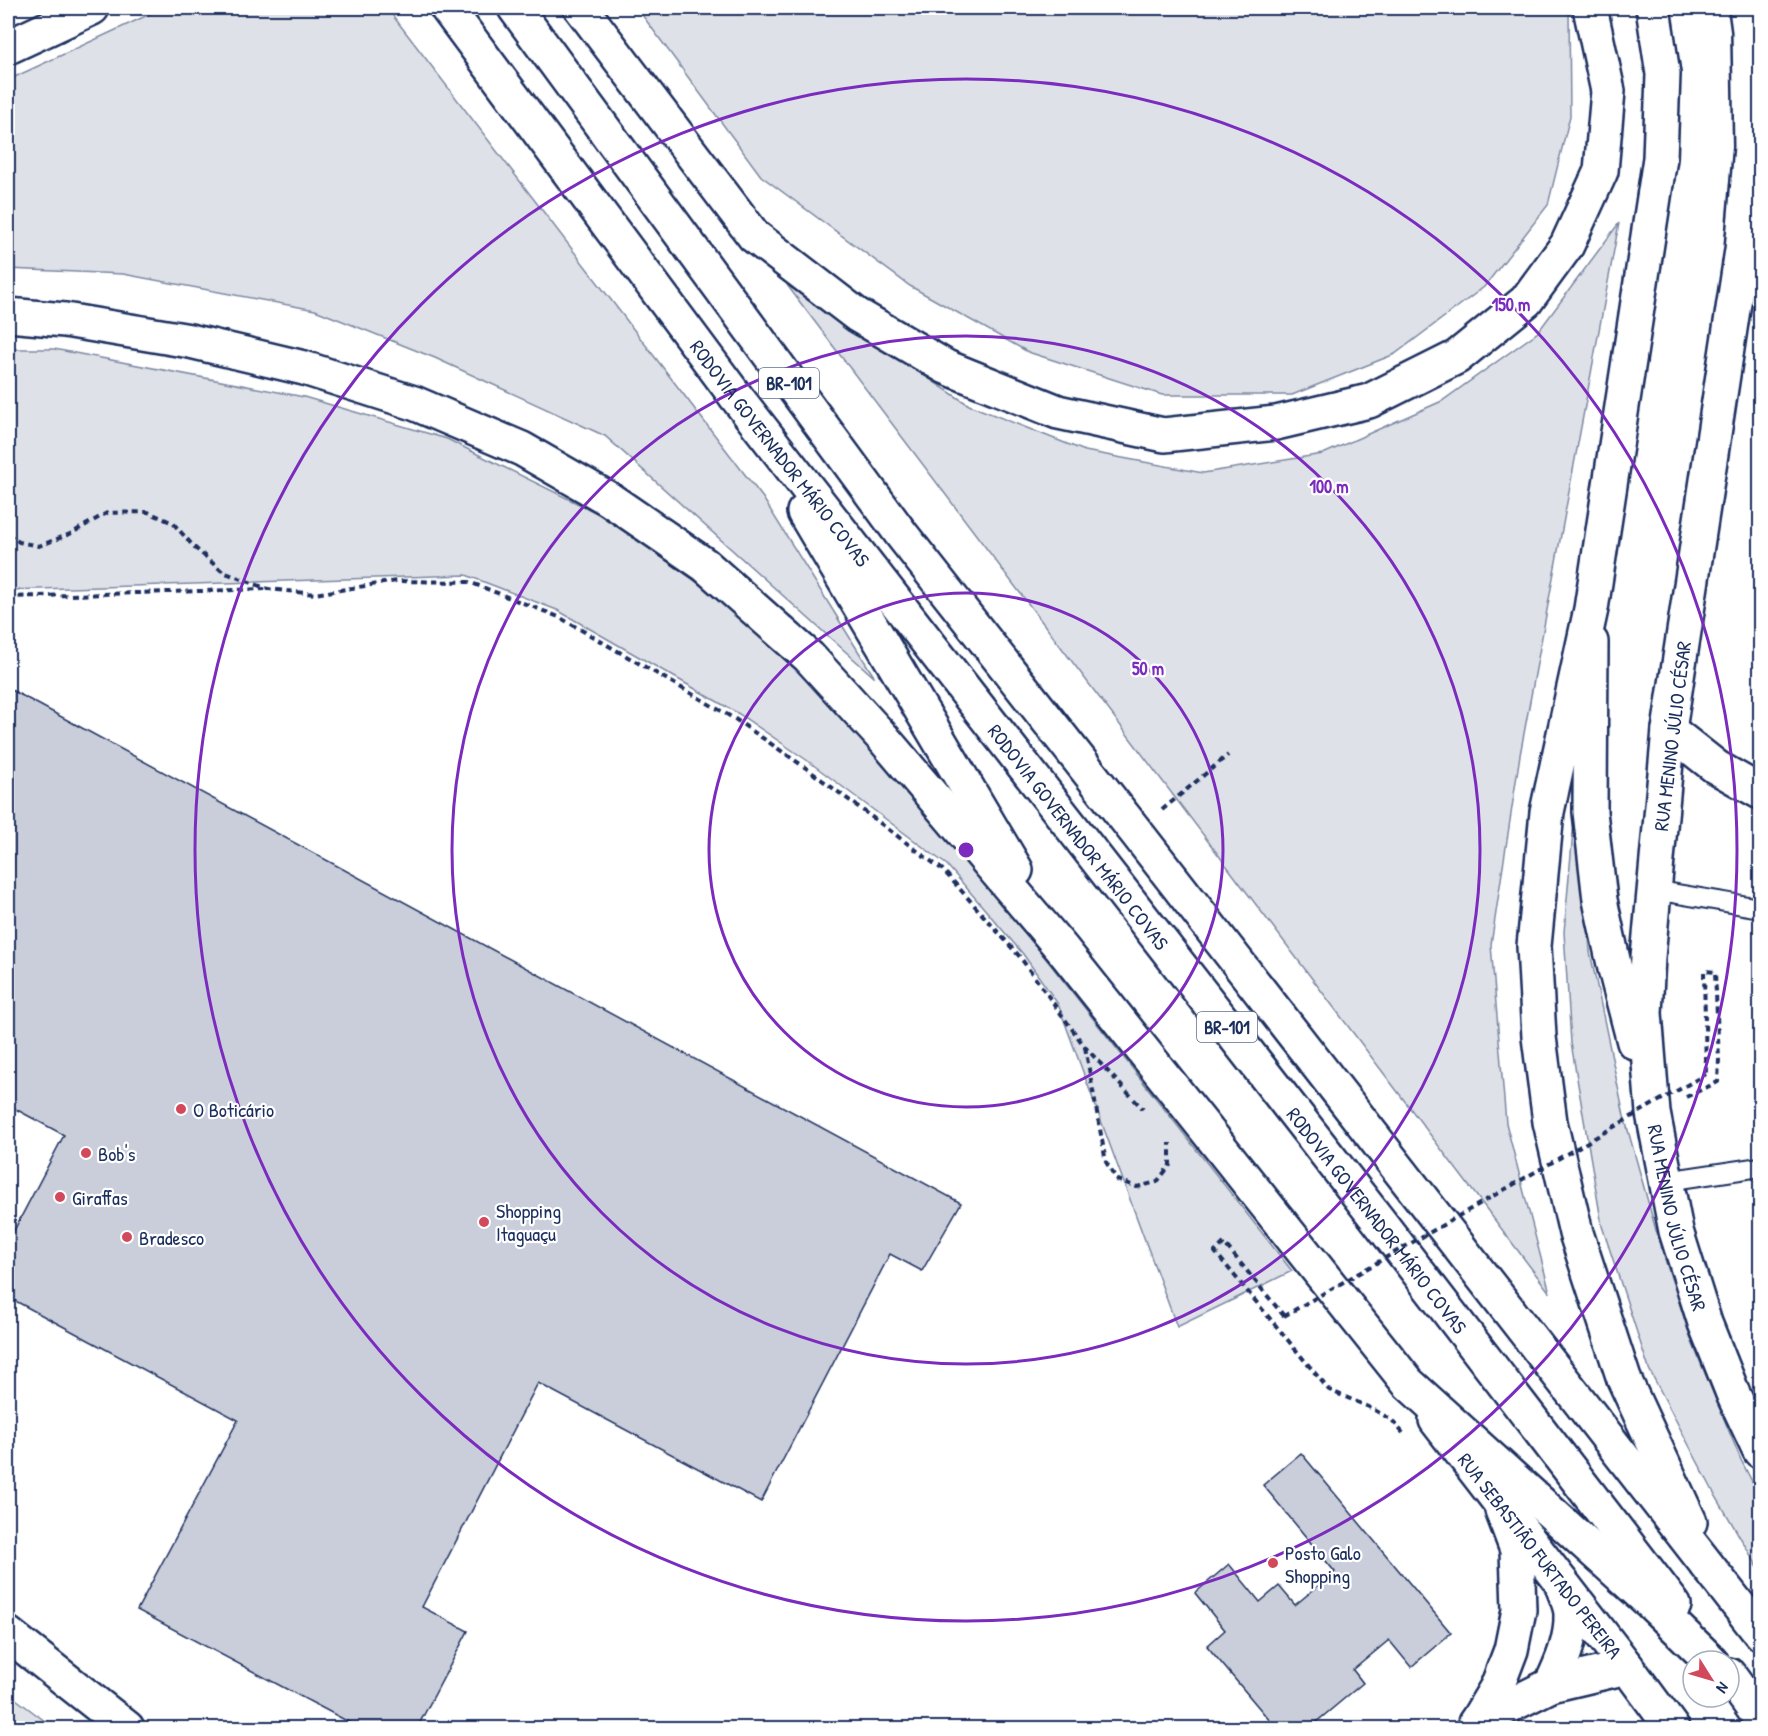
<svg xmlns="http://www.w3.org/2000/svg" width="1768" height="1736" font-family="'Patrick Hand',sans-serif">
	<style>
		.green { fill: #dee1e7; stroke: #7c88a2; stroke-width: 1.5 }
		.building { fill: #caceda; stroke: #1b2f5e; stroke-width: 1.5 }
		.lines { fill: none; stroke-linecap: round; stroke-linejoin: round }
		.service-casing { stroke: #1b2f5e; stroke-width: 22 }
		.secondary-casing { stroke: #1b2f5e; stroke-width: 38 }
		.primary-casing { stroke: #1b2f5e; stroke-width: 38 }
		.motorway-casing { stroke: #1b2f5e; stroke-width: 38 }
		.path { stroke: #1b2f5e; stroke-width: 4; stroke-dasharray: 6 4.5; stroke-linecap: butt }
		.service { stroke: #fff; stroke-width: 18 }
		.secondary { stroke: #fff; stroke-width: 33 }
		.primary { stroke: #fff; stroke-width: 33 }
		.motorway { stroke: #fff; stroke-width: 33 }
		.path-bridge { stroke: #1b2f5e; stroke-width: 4; stroke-dasharray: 6 4.5; stroke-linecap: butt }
		.ring { fill: none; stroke: #7b2cbf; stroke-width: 3 }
		.poi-dot { fill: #d1495b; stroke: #fff; stroke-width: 2 }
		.labels { text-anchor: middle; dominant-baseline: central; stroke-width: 4.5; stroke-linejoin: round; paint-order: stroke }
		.shield { fill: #fff; stroke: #5f6d8e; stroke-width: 1.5 }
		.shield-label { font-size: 18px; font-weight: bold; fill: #1b2f5e }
		.street-label { font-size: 20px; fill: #1b2f5e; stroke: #fff }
		.poi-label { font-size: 20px; fill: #1b2f5e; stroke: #fff; text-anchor: start }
		.centre { fill: #7b2cbf; stroke: #fff; stroke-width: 3 }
		.ring-label { font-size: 18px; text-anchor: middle; font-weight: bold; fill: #7b2cbf; stroke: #fff; stroke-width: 4.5; stroke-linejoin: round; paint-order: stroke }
	</style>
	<rect width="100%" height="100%" fill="#fff"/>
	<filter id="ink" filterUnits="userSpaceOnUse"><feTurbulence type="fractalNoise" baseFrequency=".0167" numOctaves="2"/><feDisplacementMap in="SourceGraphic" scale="12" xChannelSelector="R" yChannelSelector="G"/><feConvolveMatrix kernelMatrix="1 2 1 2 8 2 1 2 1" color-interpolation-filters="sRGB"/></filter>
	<g filter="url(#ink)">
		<g class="green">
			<path d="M163,8H387L763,498L875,678L605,436L435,358L315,310L123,274L8,269V80Z"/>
			<path d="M637,8H1569L1570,116L1548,205L1484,287L1395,354L1292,395H1162L1028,352L910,286L761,176Z"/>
			<path d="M1619,223L1520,755L1491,945L1506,1123L1550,1293L787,285L969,405L1085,451L1203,473L1323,454L1442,401L1538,332Z"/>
			<path d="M8,349H54L304,397L447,439L609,519L731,607L837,704L961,851L1292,1271L1177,1327L1058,1004L1023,954L947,865L808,761L739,714L557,610L466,575L8,590Z"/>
			<path d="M1578,777L1590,952L1624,1116L1659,1241L1692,1342L1741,1460L1760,1497V1571L1714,1493L1649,1369L1602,1226L1571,1043L1564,932Z"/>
			<path d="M8,1693L54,1728H8Z"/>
		</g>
		<g class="building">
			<path d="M8,688L961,1203L922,1271L890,1254L761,1502L538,1383L422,1607L468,1631L417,1728H360L137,1610L238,1420L8,1297V1242L64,1135L8,1105Z"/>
			<path d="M1301,1453L1451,1633L1411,1667L1389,1640L1353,1670L1363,1683L1309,1728H1276L1207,1646L1225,1630L1195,1593L1229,1564L1260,1602L1279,1586L1295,1605L1335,1572L1263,1485Z"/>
		</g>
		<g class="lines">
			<defs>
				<g id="service">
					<path d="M1654,890L1760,908"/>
					<path d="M1666,1181L1760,1167"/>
				</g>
				<g id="secondary">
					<path d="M8,1634L127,1728"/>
					<path d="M1551,1685C1562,1662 1572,1639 1571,1613C1570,1603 1564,1592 1561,1582"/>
					<path d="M1476,1722L1497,1687L1511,1650L1519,1610L1517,1550L1502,1510"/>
					<path d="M1475,1723L1551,1685L1627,1667"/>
				</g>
				<g id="primary">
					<path id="s1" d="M1746,8L1749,30L1751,147L1742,250L1669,730L1648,957L1645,1013L1653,1113L1676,1231L1705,1323L1734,1396L1760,1451"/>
					<path d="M1591,642L1590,812L1600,900L1615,969L1634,1042"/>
					<path d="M1669,730L1716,767L1760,792"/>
					<path id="s2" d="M1436,1420L1627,1667L1672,1728"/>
				</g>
				<g id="motorway">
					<path id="s3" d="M447,8L734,394L1378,1220L1674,1605"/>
					<path d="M515,8L902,535L1136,832L1760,1633"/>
					<path d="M581,8L754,236L857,315L946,367L1058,412L1164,435L1276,423L1369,401L1457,357L1526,301L1567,245L1601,171L1608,91L1590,8"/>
					<path d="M1653,8L1663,74L1660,158L1591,609L1547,812L1534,946L1539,1037L1550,1122L1576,1233L1624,1379L1690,1522"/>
					<path d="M8,47L92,8"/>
					<path d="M8,315L65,320L190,341L304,368L414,403L522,449L609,499L705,565L809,657L884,739L1063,950L1408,1383L1651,1603L1711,1661"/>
					<path d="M804,512L1016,870"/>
					<path d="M1729,1675L1760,1718"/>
				</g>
			</defs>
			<use href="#service" class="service-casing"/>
			<use href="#secondary" class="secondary-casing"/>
			<use href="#primary" class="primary-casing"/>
			<use href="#motorway" class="motorway-casing"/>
			<g class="path">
				<path d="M8,534L19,542L39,546L70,534L107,513L148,512L173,523L194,547L223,572L268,589L315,594L396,581L469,582L559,617L735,719L806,768L943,870L1020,957L1085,1047L1143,1109"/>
				<path d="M8,597L265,589"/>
				<path d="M1162,810L1228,755"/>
				<path d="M1085,1047L1106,1162L1117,1180L1137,1187L1157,1182L1170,1165V1143"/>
				<path d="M1686,1097L1718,1082L1719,1059L1715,972L1704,971L1706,1074"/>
				<path d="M1284,1316L1224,1243L1215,1252L1329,1390L1369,1407L1392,1420L1403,1433"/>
			</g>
			<use href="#service" class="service"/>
			<use href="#secondary" class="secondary"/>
			<use href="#primary" class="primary"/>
			<use href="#motorway" class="motorway"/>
			<path class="path-bridge" d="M1284,1316L1706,1074"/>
		</g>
	</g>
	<g class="ring">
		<circle cx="966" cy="850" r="257"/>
		<circle cx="966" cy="850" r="514"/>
		<circle cx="966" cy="850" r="771"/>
	</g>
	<g class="poi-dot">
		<circle cx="181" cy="1109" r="6"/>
		<circle cx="86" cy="1153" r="6"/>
		<circle cx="60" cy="1197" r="6"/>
		<circle cx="484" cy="1222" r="6"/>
		<circle cx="127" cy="1237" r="6"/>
		<circle cx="1273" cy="1563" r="6"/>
	</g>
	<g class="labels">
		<g class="shield">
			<rect x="759" y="368" width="60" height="30" rx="4.5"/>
			<rect x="1197" y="1012" width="60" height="30" rx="4.5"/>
		</g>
		<g class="shield-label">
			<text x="789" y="383">BR-101</text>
			<text x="1227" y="1027">BR-101</text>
		</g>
		<g class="street-label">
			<text stroke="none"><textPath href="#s3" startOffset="556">RODOVIA GOVERNADOR MÁRIO COVAS</textPath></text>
			<text transform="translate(1672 736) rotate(-83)">RUA MENINO JÚLIO CÉSAR</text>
			<text stroke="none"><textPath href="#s3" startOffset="1042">RODOVIA GOVERNADOR MÁRIO COVAS</textPath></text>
			<text stroke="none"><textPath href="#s1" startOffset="1220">RUA MENINO JÚLIO CÉSAR</textPath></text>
			<text stroke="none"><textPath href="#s3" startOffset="1528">RODOVIA GOVERNADOR MÁRIO COVAS</textPath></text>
			<text stroke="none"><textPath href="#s2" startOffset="171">RUA SEBASTIÃO FURTADO PEREIRA</textPath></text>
		</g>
		<g class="poi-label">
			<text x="193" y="1109">O Boticário</text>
			<text x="98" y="1153">Bob's</text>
			<text x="72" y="1197">Giraffas</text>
			<text x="496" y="1210">Shopping<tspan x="496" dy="23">Itaguaçu</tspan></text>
			<text x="139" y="1237">Bradesco</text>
			<text x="1285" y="1552">Posto Galo<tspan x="1285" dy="23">Shopping</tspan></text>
		</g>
	</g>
	<circle cx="966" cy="850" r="9" class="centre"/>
	<g class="ring-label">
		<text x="1511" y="311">150 m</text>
		<text x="1329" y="493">100 m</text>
		<text x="1148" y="675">50 m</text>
	</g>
	<rect width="1768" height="1736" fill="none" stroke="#fff" stroke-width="30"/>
	<rect x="15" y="15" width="1738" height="1706" fill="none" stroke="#1b2f5e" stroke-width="2" filter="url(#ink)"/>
	<g transform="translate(1711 1679) rotate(127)"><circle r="28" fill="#ffffff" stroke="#a4acbf" stroke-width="1.5"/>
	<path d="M0-4.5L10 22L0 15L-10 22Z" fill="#d1495b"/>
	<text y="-9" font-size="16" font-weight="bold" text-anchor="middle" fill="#1b2f5e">N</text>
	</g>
</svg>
